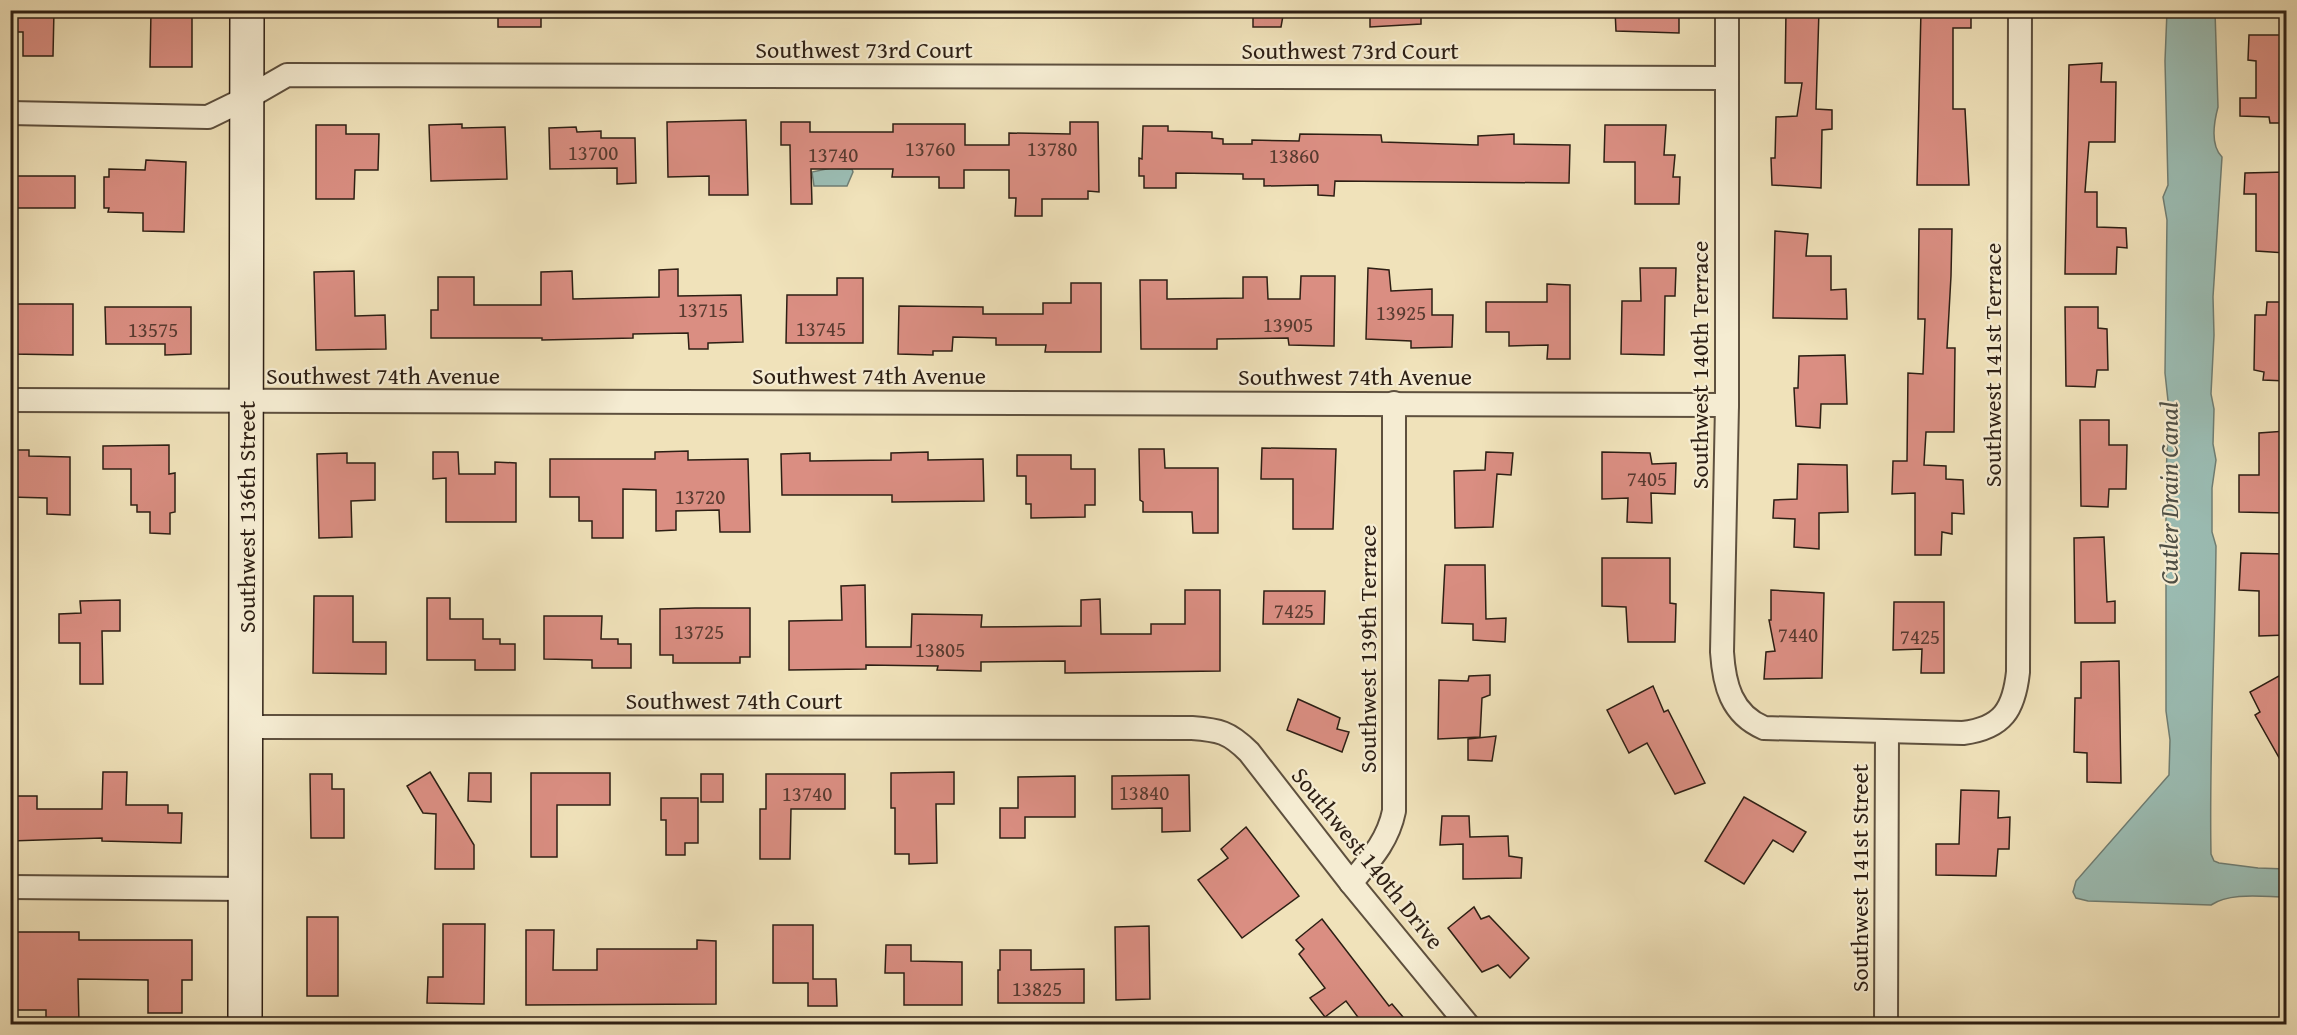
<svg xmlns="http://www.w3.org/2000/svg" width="2297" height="1035" font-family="'Gentium Book Plus',serif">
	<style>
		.water { fill: #9bbdb4; stroke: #6f7e74; stroke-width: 1.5 }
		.building { fill: #da8e82; stroke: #2d1f14; stroke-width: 1.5 }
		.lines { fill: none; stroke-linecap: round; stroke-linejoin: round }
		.street-casing { stroke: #5e503e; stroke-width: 26 }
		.secondary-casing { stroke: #2d1f14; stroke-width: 36 }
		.street { stroke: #f5ecd2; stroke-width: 22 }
		.secondary { stroke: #f5ecd2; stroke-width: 33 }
		.labels { text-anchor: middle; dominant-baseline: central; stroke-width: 4.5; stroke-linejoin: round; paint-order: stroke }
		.number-label { font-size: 21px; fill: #583b30 }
		.street-label { font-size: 24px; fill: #2d1f14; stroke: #f5ecd2 }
		.water-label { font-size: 26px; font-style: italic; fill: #4e4e44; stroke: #f5ecd2 }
	</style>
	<rect width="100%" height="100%" fill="#f0e2ba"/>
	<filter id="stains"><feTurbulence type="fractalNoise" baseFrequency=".00333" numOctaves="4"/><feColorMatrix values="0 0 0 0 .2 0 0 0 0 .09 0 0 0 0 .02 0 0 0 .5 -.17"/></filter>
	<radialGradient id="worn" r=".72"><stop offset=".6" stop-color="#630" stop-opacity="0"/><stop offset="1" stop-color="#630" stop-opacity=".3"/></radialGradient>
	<g class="water">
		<path d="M2167,11H2215L2218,107C2214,122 2210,145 2222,157L2213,297L2214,335L2211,394L2214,409L2213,444L2216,460L2212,488V532L2216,546C2215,649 2209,751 2211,854L2214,861L2219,863L2258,868L2286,869V897C2263,897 2231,892 2211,905L2088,901L2076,898L2073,892L2076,881L2169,775L2170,740L2166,711V476L2169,410L2165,373L2167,220L2163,197L2168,185L2165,61Z"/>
		<path d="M831,168L852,169L853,172L847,186H814L812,172Z"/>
	</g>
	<g class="building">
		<path d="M10,10H54L53,56H23V32H10Z"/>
		<path d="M151,10H192V67H150Z"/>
		<rect x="498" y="10" width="43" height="17"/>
		<path d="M1253,10H1284L1281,27H1253Z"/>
		<path d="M1370,10H1421V24L1370,27Z"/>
		<path d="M1615,10H1679V33L1616,31Z"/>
		<path d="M1786,10H1819L1816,109L1832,110V129L1822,130L1821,188L1772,185L1771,158H1775L1776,117L1797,116L1802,83H1785Z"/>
		<path d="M1921,10H1971V28H1953V109H1965L1969,185H1917Z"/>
		<path d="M2249,35H2286V123H2270L2269,117L2240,116V98H2256V61L2248,60Z"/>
		<path d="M2102,63L2101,82H2116L2115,142H2089L2085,192H2097V227L2126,228L2127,248L2117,247L2116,274H2065L2069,65Z"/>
		<path d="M746,120L748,195H709V176L668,177L667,122Z"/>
		<path d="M781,122H810V132H893V124H965V145H1009V133L1070,134V122H1098L1099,192L1088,191V199H1042V216H1015L1016,198H1009V170H964V188H939V177H892L893,169H811L812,204H791L790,145H781Z"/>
		<path d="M462,124V128L505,127L507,179L431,181L429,125Z"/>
		<path d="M316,125H346V134H379L378,170H355L354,199H316Z"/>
		<path d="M1605,125H1666L1664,155H1675L1673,177H1680L1679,204H1635V162H1604Z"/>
		<path d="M1143,126H1168V131L1212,132V138L1223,139V144H1252V140L1299,141L1300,134L1381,135L1382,142L1478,145V136L1514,134V144L1570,145L1569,183L1335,181L1334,196L1318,195V185L1264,186V179H1243V174L1176,173V188H1144V176H1139V158L1142,159Z"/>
		<path d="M576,127L577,132L601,131V138H635L636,183L617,184V168L550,169L549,128Z"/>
		<path d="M146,160L186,162L184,232L143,231V213L108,212L109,208H104V177H109V169L145,170Z"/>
		<path d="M2286,172V253L2256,251V194H2244L2245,173Z"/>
		<rect x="10" y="176" width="65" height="32"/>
		<path d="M1919,229H1952L1951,276L1947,348H1955L1954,432H1926L1924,465L1946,466V479L1963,480L1964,514L1952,513V534L1942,532L1941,555H1915V493L1892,494L1893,461H1907L1908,373L1923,374L1925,319H1918Z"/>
		<path d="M1775,231L1808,234L1806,256H1831V290L1846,289L1847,319L1773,318Z"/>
		<path d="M1368,268L1389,270L1391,291L1432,289V315H1453L1452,347L1411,348V341L1366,339Z"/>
		<path d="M1640,268H1676L1675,296H1665L1664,355L1621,354L1622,301H1641Z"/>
		<path d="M678,269V296L741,295L743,342L708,343V349H689L688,333L633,334V338L542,340V338H431V310H438V277H474V305H541V272L572,271L573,299L659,297V270Z"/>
		<path d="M354,271L355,316L385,315L386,349L316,350L314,272Z"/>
		<path d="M1301,276H1335L1334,346L1289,345L1288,338L1217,339V349H1141L1140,280H1167V299L1243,298V277H1267L1268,299H1300Z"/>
		<path d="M837,278H863V343H786L787,295H837Z"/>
		<path d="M1071,283H1101V352H1045L1046,345H996V338L953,337L952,351H933V355L898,354L899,306L983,307V314H1043V303H1071Z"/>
		<path d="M1547,284L1570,285V359H1547L1548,345L1509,346V332H1486V302H1547Z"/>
		<path d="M2267,302H2286V381L2263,380L2264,372L2254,370L2255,315H2266Z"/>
		<path d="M10,304H73V355L10,354Z"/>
		<path d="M105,307H191V354L165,355V344H106Z"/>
		<path d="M2065,307H2098V328L2107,329L2108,370H2097L2095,387L2066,386Z"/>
		<path d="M1845,355L1847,404H1821L1820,428L1796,426L1794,388H1798L1799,356Z"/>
		<path d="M2080,420H2109V445H2127L2126,489H2109L2108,507L2081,506Z"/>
		<path d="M2286,431V513L2239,512V475H2259V433Z"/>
		<path d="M169,445V474L175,473V512L170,513V534L150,533V512H137V505H131V469H103V446Z"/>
		<path d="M1262,448L1336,449L1333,529H1293V479H1261Z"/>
		<path d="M1139,449H1164L1165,468H1218V533H1193L1192,512H1143V502L1140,500Z"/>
		<path d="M10,450H29V456L70,457V515L47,514V498L10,497Z"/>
		<path d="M688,451V460L748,459L750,532H720L719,510L676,511V530L656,531V490L623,489V538H592V521H579V497H550V459H655V452Z"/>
		<path d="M433,452H458L459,474H495V462L516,463V522H446V478L433,479Z"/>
		<path d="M928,452V460L983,459L984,501L892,502V495H782L781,454L810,453V461L891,460V453Z"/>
		<path d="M1486,452L1513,453L1511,475L1497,474L1493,527L1455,528L1454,471L1485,470Z"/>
		<path d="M1602,452L1650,453L1652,464L1676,463L1675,494L1651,493L1652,523L1627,522L1628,498L1602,499Z"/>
		<path d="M347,453V463H375V500L351,501L352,537L319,538L317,454Z"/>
		<path d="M1017,455H1071V469H1095V505H1085V517L1031,518V504H1026V476H1017Z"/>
		<path d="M1798,464L1847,465L1848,512L1819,513V549L1794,547L1795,519L1773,518L1774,500L1797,499Z"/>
		<path d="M2104,537L2107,602L2115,601V623H2075L2074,538Z"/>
		<path d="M2241,553L2286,554V635L2259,636V591L2239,590Z"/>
		<path d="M1602,558H1670V603L1676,604L1675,642H1628L1626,607L1602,606Z"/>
		<path d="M1445,565H1485L1486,619L1506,618L1505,642L1473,640V624L1442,623Z"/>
		<path d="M865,585L866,647H911L912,614L982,615L981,627L1081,626V600L1100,599L1101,634H1151V624H1185V590H1220V671L1065,673V661L981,662V671L937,670L938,666L866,665V669L789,670V621L842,620L841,586Z"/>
		<path d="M1771,590L1824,593L1822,678L1764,679L1766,652L1775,651L1769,620H1771Z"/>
		<path d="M1264,591H1325L1324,624H1263Z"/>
		<path d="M314,596H353V642H386V674L313,673Z"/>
		<path d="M427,598H450V619H483V639H500V644H515V670H475V660H427Z"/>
		<path d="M120,600V631H102L103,684H80V643H59V614L81,613L80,601Z"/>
		<path d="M1894,602H1944V673H1921L1922,649L1893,650Z"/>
		<path d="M695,608H750V657H740V663H673V655H660V609Z"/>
		<path d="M544,616H602L601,639H618V644H631V668H592V660L544,659Z"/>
		<path d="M2119,661L2121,783L2087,782V753L2074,752L2075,698H2081V662Z"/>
		<path d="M2286,672V770L2255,715L2260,712L2250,692Z"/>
		<path d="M1490,675V695L1482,698L1480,737L1438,739L1439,680L1468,681L1469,676Z"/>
		<path d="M1653,686L1664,712L1668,710L1705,783L1675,794L1647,743L1629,753L1607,710Z"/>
		<path d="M1298,699L1340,718L1337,729L1349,732L1342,752L1287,730Z"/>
		<path d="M1496,736L1492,761L1468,760V739Z"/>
		<path d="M103,772H127L126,805H168V813H182L181,843L102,841V838L10,841V796H37V809H102Z"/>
		<path d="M430,772L474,845V869H435L436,814L423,813L407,786Z"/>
		<path d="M954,772V804H936L937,863L909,864V854H895V808H891V773Z"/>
		<path d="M469,773H491V802L468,801Z"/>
		<path d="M531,773H610V805H557V857H531Z"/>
		<path d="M310,774H332V789H344V838H311Z"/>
		<rect x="701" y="774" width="22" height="28"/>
		<path d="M766,774H845V809H791L790,859H760V809H766Z"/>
		<path d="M1189,775L1190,831L1162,832V808L1112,809V776Z"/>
		<path d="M1075,776V817H1025V838H1000V808H1018V777Z"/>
		<path d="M1961,790L1999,791L1998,818L2010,817L2009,849H1998L1996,876L1936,875V844H1959Z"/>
		<path d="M1744,797L1806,832L1793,852L1773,840L1744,884L1705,861Z"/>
		<path d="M661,798H698V843H685V855H666V820H661Z"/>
		<path d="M1442,816H1469L1470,837L1508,836L1509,856L1522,858L1521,878L1463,879V844L1440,845Z"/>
		<path d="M1246,827L1299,896L1242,938L1198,880L1228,858L1221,849Z"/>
		<path d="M1474,907L1481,919L1489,916L1529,958L1510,978L1498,965L1482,972L1448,928Z"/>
		<rect x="307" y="917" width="31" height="79"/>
		<path d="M1322,919L1389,1006L1392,1004L1409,1024H1363L1346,1001L1325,1017L1310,998L1325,988L1299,954L1304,949L1296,940Z"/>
		<path d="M443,924H485L484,1004L427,1003L428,977H443Z"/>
		<path d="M773,925H813V979H836L837,1006H808V983H773Z"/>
		<path d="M1149,926L1150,999L1116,1000L1115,927Z"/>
		<path d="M526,930H554L553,970H597V949H697V940L716,941V1004L526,1005Z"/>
		<path d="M10,932H79V940H192V980H182V1013H148V980L78,979L79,1024H46V1010H10Z"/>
		<path d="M886,945H911V961L962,962V1005H904V973H885Z"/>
		<path d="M1000,950H1031V970L1084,969V1003H998V970H1000Z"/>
	</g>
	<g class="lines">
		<defs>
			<g id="street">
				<path d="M1727,10V405L1722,652C1724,684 1731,714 1764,728L1963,733C2003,728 2014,709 2018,672L2020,10"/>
				<path d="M10,113L208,117L247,98L287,75L1727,78"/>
				<path d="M10,400L1727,405"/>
				<path d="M246,727L1192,728C1219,730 1229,732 1249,752L1351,883L1467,1024"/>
				<path d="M1351,883C1370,860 1388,841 1394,811V403"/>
				<path d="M10,887L246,889"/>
				<path d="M1886,1024L1887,732"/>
			</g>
			<path id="secondary" d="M245,1024L247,10"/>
		</defs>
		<use href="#street" class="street-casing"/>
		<use href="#secondary" class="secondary-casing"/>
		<use href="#street" class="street"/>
		<use href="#secondary" class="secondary"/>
	</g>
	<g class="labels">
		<g class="number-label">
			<text x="930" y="148">13760</text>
			<text x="1052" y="148">13780</text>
			<text x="593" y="152">13700</text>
			<text x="833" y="154">13740</text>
			<text x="1294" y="155">13860</text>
			<text x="703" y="309">13715</text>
			<text x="1401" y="312">13925</text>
			<text x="1288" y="324">13905</text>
			<text x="821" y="328">13745</text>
			<text x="153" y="329">13575</text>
			<text x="1647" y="478">7405</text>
			<text x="700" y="496">13720</text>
			<text x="1294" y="610">7425</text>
			<text x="699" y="631">13725</text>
			<text x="1798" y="634">7440</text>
			<text x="1920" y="636">7425</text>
			<text x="940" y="649">13805</text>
			<text x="1144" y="792">13840</text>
			<text x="807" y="793">13740</text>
			<text x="1037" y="988">13825</text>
		</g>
		<g class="street-label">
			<text x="864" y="49">Southwest 73rd Court</text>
			<text x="1350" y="50">Southwest 73rd Court</text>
			<text transform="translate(1699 365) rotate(-90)">Southwest 140th Terrace</text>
			<text transform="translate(1992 365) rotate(-90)">Southwest 141st Terrace</text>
			<text x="383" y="375">Southwest 74th Avenue</text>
			<text x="869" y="375">Southwest 74th Avenue</text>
			<text x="1355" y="376">Southwest 74th Avenue</text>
			<text transform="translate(246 517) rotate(-90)">Southwest 136th Street</text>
			<text transform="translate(1367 649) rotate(-90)">Southwest 139th Terrace</text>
			<text x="734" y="700">Southwest 74th Court</text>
			<text transform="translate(1368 858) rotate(51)">Southwest 140th Drive</text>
			<text transform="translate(1859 878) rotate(-90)">Southwest 141st Street</text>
		</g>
		<g class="water-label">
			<text transform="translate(2168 493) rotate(-90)">Cutler Drain Canal</text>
		</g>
	</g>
	<rect width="2297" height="1035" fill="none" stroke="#f0e2ba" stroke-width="36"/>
	<rect x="12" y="12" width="2273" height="1011" fill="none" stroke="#2d1f14" stroke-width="3"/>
	<rect x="18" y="18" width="2261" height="999" fill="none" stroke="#2d1f14" stroke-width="1.5"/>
	<rect width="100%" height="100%" filter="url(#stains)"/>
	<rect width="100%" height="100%" fill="url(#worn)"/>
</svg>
